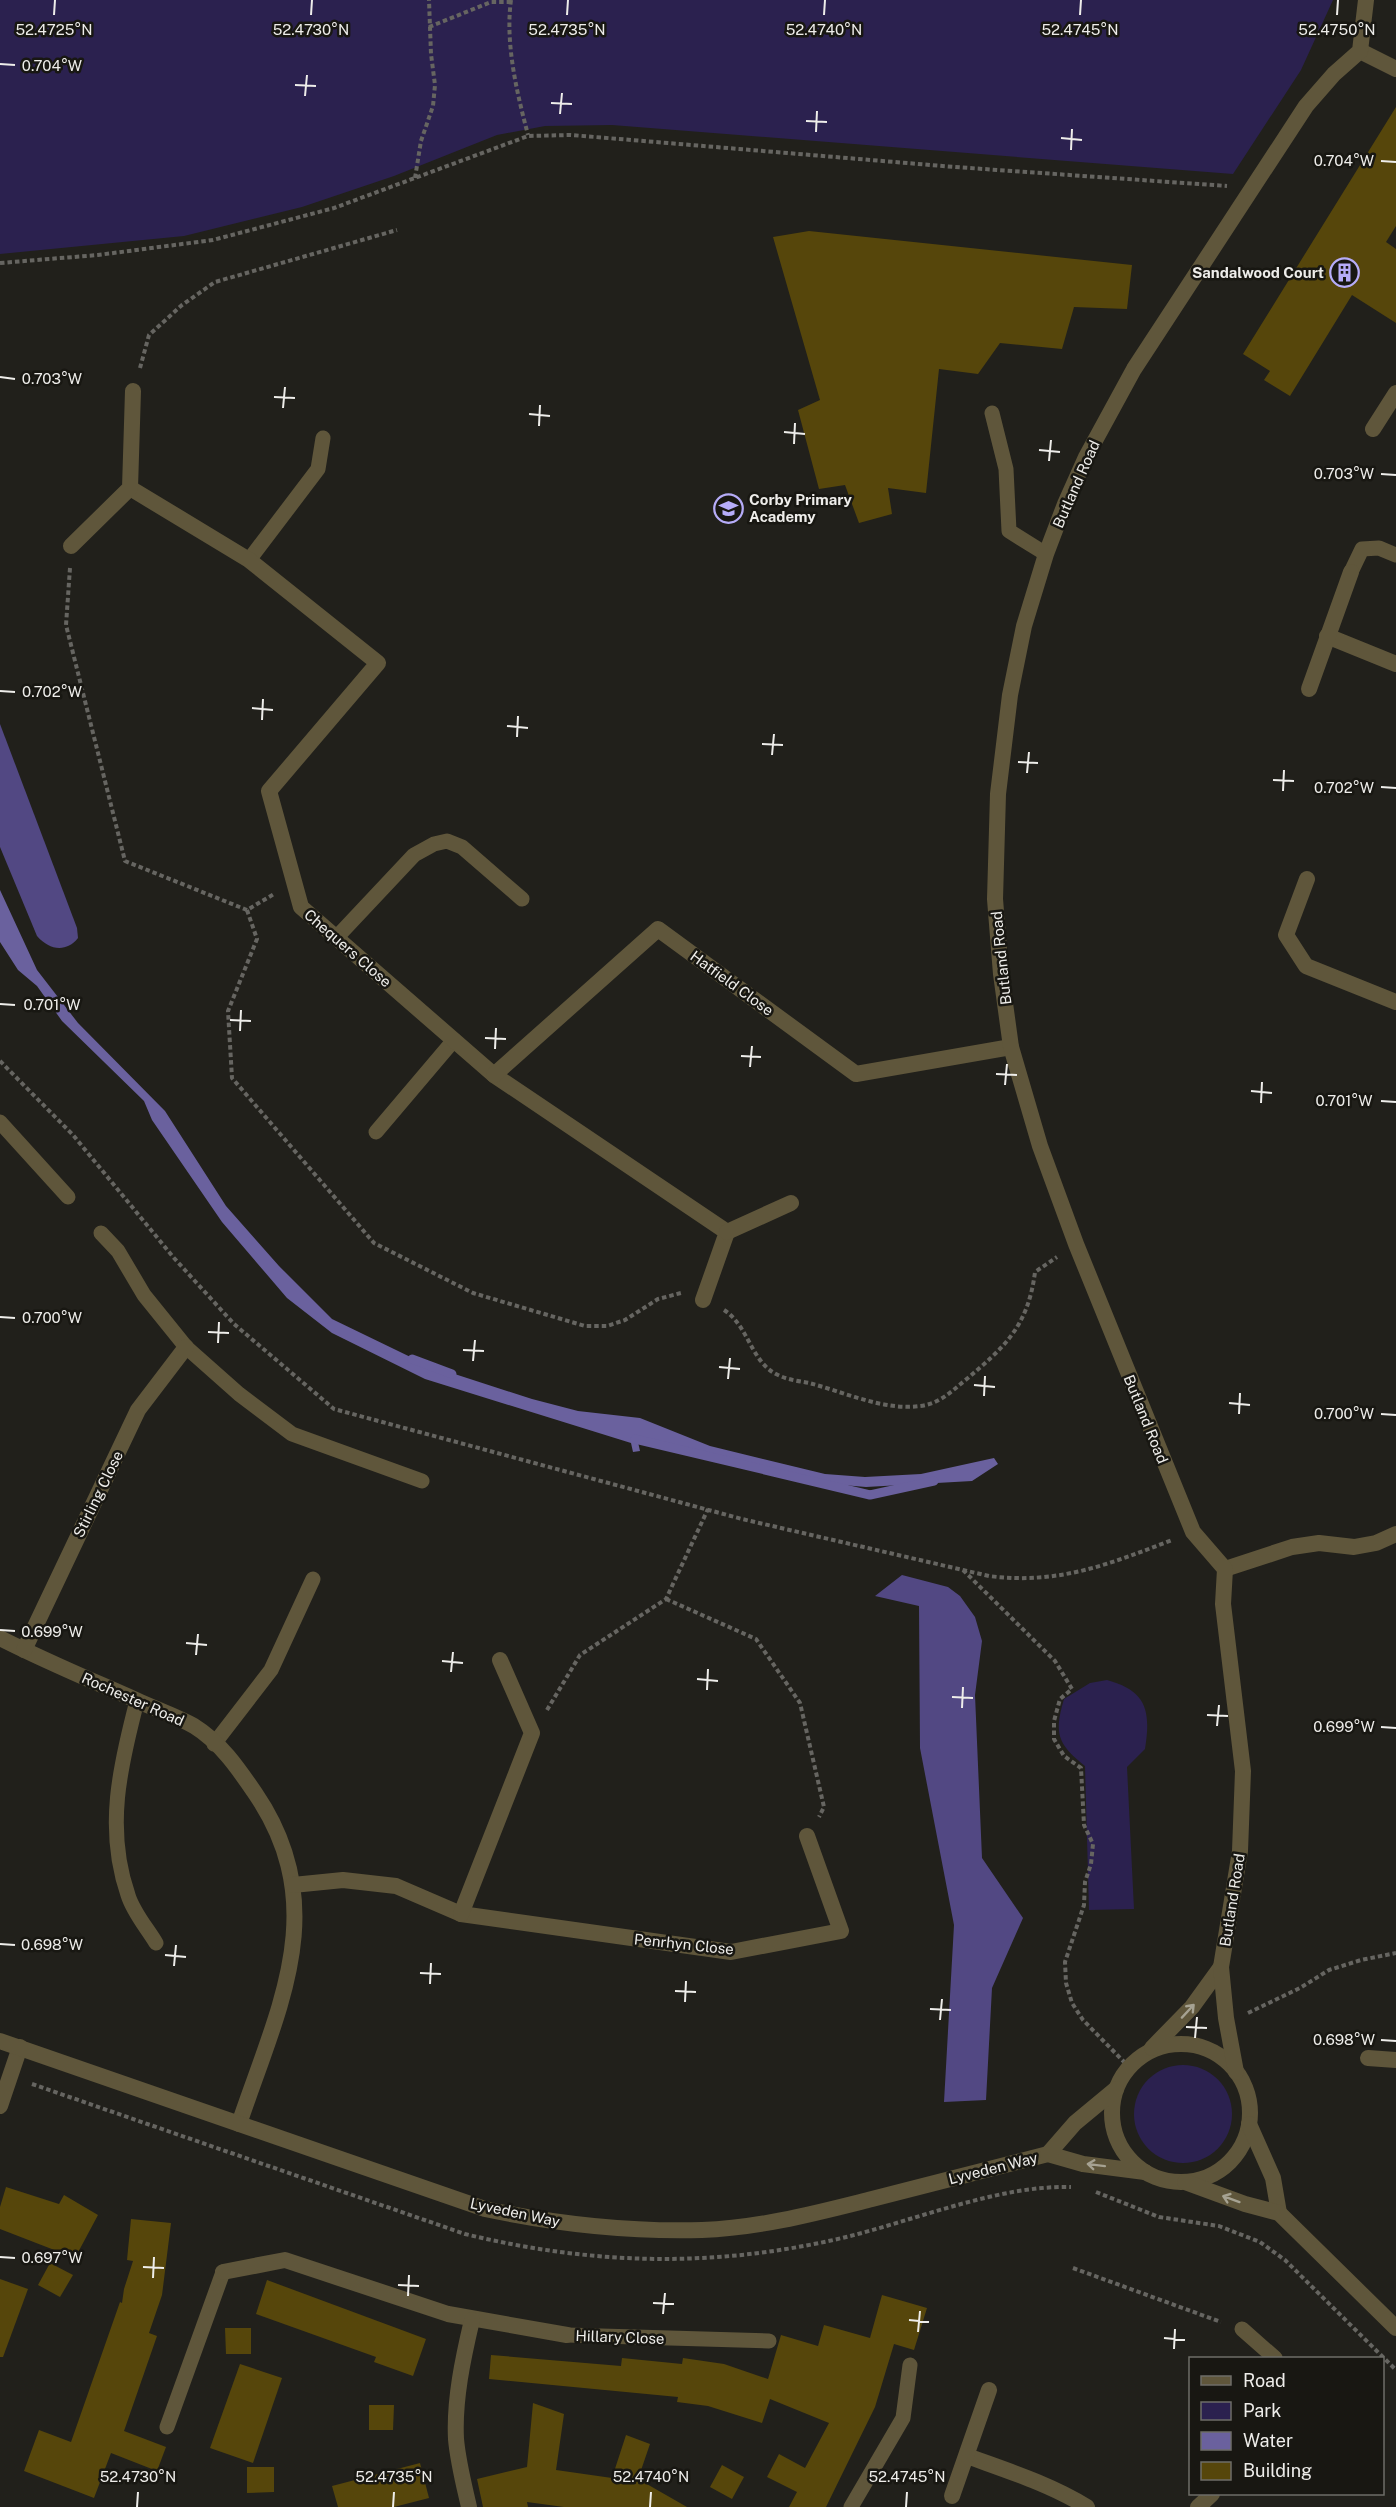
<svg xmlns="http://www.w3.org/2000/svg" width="1396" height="2507" font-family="'Public Sans',sans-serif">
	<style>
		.green { fill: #2b214f }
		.forest { fill: #524883 }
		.water { fill: #6a619e }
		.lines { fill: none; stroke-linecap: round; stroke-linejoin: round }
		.stream { stroke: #6a619e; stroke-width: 9 }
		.building { fill: #56460b }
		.path { stroke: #666561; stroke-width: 4; stroke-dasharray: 4.5 3; stroke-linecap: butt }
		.service { stroke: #5f563b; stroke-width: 15 }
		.minor { stroke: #5f563b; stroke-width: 16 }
		.tertiary { stroke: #5f563b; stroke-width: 16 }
		.oneway { stroke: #a6a292 }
		.ticks { fill: none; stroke: #eeedea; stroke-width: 2 }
		.labels { text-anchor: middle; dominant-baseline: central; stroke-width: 5; stroke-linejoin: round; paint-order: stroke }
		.poi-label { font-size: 15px; font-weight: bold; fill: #eeedea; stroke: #181712; text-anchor: end }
		.street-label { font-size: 15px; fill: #eeedea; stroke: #181712 }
		.ticks-label { font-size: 15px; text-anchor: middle; fill: #eeedea; stroke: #181712; stroke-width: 5; stroke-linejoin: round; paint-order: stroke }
	</style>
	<rect width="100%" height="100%" fill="#21201b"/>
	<g class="green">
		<path d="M0,0H1333L1301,70L1233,174L612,125L545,126L497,135L394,176L302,207L184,236L0,254Z"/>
		<path d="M1107,1680C1147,1691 1151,1711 1145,1749L1127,1767L1134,1909L1089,1910L1085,1766C1057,1744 1054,1733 1064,1699L1090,1683Z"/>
		<circle cx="1183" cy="2114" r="49"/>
	</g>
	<g class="forest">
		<path d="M0,724L77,928L78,938C66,953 49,950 37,936L0,847Z"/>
		<path d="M902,1575L948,1587L960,1596L975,1617L982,1641L975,1695L982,1858L1023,1918L992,1988L986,2100L944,2102L954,1925L920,1748L919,1606L875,1596Z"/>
	</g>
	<path class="water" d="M0,890L37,970L78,1023L165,1111L226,1206L279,1266L332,1319L427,1365L532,1399L578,1411L640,1418L710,1446L825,1474L865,1477L921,1474L994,1458L998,1464L972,1481L866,1487L831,1484L654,1441L638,1442L640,1451L633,1452L631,1443L425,1379L332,1333L287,1298L222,1222L152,1120L144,1101L62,1021L37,986L18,970L0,942Z"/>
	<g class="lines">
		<g class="stream">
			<path d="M412,1359L452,1374"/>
			<path d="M635,1439L870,1495L934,1481"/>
		</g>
	</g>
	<g class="building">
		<path d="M1396,107V226L1386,242L1396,249V323L1352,295L1290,396L1264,380L1270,371L1243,354Z"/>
		<path d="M809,231L1132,265L1127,309L1074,307L1062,349L1000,343L978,374L939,369L926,493L888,488L892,514L859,523L845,485L819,489L798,410L820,400L773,237Z"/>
		<path d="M6,2187L59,2204L64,2195L98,2215L75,2258L0,2229V2207Z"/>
		<path d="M131,2219L171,2223L162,2295L149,2333L157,2336L124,2431L166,2447L157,2471L111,2453L94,2498L24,2471L39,2430L71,2442L120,2302L122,2303L124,2289L133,2261L127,2260Z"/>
		<path d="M50,2263L73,2275L60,2297L38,2285Z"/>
		<path d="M0,2279L28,2289L3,2357H0Z"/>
		<path d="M267,2280L426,2339L413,2376L374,2362L376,2357L256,2314Z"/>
		<path d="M882,2295L927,2308L914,2350L894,2344L875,2407L826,2507H789L797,2492L767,2477L779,2454L805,2468L829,2423L770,2399L762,2423L708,2406L677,2402L678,2397L489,2379L491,2355L621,2366L622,2358L682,2364L683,2358L724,2364L768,2379L781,2335L818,2346L824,2325L870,2338Z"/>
		<path d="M225,2328H251V2354H226Z"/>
		<path d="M240,2364L282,2378L253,2463L210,2448Z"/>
		<path d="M533,2403L564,2414L556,2470L612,2478L626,2435L650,2444L638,2479L687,2507H564L527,2502L528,2507H483L477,2479L527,2467Z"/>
		<path d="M369,2405H394L393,2430H369Z"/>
		<path d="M420,2463L429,2498L394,2507H338L332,2486Z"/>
		<path d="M722,2465L744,2477L732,2499L710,2487Z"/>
		<path d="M247,2467H274V2492L247,2493Z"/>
	</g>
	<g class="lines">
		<g class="path">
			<path d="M511,0C505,44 517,93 528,135"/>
			<path d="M429,27L491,2H511"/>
			<path d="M415,178L421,141L433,106L435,85L431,54L429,0"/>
			<path d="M0,263L98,255L213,240L334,208L528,136L571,135L955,167L1227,186"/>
			<path d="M140,368L149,335L182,305L215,282L397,230"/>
			<path d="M70,568L66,625L125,861L247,910L274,894"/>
			<path d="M247,910L257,939L228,1011L232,1078L374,1243L473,1293L585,1326H607L625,1320L658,1299L681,1293"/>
			<path d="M0,1061L73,1135L174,1258L234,1324L334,1409L742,1519L989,1576C1058,1585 1110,1564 1172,1540"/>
			<path d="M724,1310C749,1326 751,1363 778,1375C788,1380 799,1381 809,1383C844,1392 884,1411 920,1406C938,1404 950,1393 963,1382C1004,1348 1028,1327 1035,1272L1057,1257"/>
			<path d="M963,1570L1055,1661L1072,1689L1060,1699L1054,1721V1739L1064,1756L1081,1768L1084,1825L1093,1844L1091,1864L1085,1882L1084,1905L1065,1962L1066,1983L1072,2003L1083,2020L1129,2067"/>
			<path d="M666,1599L756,1639L800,1703L824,1807L819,1817"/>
			<path d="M547,1710L580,1655L666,1599L708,1509"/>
			<path d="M1248,2013L1300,1988L1329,1970L1361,1960L1396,1953"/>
			<path d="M32,2084L465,2234C593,2265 713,2268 842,2238C914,2221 998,2185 1071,2187"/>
			<path d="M1096,2192L1159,2217L1219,2226L1260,2242L1285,2260L1396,2370"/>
			<path d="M1073,2268L1221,2322"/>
		</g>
		<g class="service">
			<path d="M992,413L1006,469L1009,531L1046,554"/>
			<path d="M249,560L318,469L323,438"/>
			<path d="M1351,572L1362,549L1379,548L1396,555"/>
			<path d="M336,938L414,855L434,844L447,841L462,847L522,899"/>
			<path d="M0,1122L68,1197"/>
			<path d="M376,1132L454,1040"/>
			<path d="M101,1233L118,1251L144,1295L186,1347L239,1394L292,1434L422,1481"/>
			<path d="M137,1701C120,1766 105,1829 128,1895C133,1912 147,1928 156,1943"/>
			<path d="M214,1744L271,1670L313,1579"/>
			<path d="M1242,2329L1275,2358"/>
			<path d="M567,2335L769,2341"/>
			<path d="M167,2427L223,2272"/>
			<path d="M851,2507L903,2418L910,2365"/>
		</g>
		<g class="minor">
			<path d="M1360,51L1396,69"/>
			<path d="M1373,429L1396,393"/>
			<path d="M130,488L249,560L378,663L269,791L301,907L494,1075L727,1232L703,1300"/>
			<path d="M71,546L130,488L133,391"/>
			<path d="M1327,636L1396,664"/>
			<path d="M1309,689L1351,572"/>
			<path d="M1307,879L1286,935L1306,966L1396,1002"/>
			<path d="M494,1075L658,929L856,1074L1011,1047"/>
			<path d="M727,1232L791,1203"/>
			<path d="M1225,1569L1292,1547L1319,1543L1354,1547L1376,1543L1396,1534"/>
			<path d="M0,1638C45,1661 91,1680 136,1700C155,1709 176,1716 194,1726C220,1742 238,1768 255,1793C333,1907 278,2008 239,2124"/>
			<path d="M24,1650L138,1410L186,1347"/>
			<path d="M293,1885L343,1880L396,1886L461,1914L731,1952L841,1931L807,1836"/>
			<path d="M461,1914L532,1733L500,1660"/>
			<path d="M1368,2058L1396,2060"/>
			<path d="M0,2106L20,2047"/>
			<path d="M223,2272L285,2260L448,2314L567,2335"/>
			<path d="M967,2456C1008,2471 1050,2484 1087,2507"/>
			<path d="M952,2496L989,2390"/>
			<path d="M469,2507C464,2485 458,2462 456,2439C454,2400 463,2358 472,2320"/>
			<path d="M1198,2507L1212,2494"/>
		</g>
		<g class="tertiary">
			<path d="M0,2041L485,2209C557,2224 629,2232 702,2230C760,2228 816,2213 872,2199C931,2184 989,2169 1048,2154L1083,2164L1145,2172"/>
			<circle cx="1181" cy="2113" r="69"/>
			<path d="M1152,2048L1192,2007L1221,1967"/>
			<path d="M1236,2072L1226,2018L1221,1967L1240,1851L1243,1771L1223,1604L1225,1569L1193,1532L1076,1244L1040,1146L1011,1047L1001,974L995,899L998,794L1010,695L1024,626L1046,554L1065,504L1086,457L1134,369L1306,106L1334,74L1360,51L1366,0"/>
			<path d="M1249,2124L1273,2178L1279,2213"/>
			<path d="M1048,2154L1075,2123L1116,2089"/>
			<path d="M1185,2182L1245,2204L1279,2213L1396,2328"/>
		</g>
	</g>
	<defs><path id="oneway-shaft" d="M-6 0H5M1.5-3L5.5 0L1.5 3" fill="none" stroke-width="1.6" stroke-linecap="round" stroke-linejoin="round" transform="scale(1.5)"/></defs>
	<g class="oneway">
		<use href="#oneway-shaft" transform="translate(1188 2011) rotate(-47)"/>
		<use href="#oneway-shaft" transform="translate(1096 2165) rotate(-173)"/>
		<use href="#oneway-shaft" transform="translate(1231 2199) rotate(-160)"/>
	</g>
	<path class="ticks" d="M54,15L55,0M311,15L312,0M567,15L568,0M824,15L825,0M1080,15L1081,0M1337,15L1338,0M0,64L15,65M295,85L316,86M305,96L307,75M551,103L572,104M560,114L562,93M806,121L827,122M816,132L817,111M1061,138L1082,140M1071,150L1072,129M1381,161L1396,162M0,377L15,379M274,397L295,398M283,408L285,387M529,414L550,416M539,426L540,405M784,432L805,434M794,444L795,423M1039,450L1060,452M1049,461L1051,440M1381,474L1396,475M0,691L15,692M252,708L273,710M262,720L263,699M507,726L528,728M517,737L518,716M762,744L783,745M772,755L774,734M1018,762L1038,763M1027,773L1029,752M1273,780L1294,781M1381,787L1396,788M1283,791L1284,770M0,1004L15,1005M230,1020L251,1021M240,1031L241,1010M485,1038L506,1039M495,1049L496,1028M741,1056L761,1057M750,1067L752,1046M996,1074L1017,1075M1005,1085L1007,1064M1251,1091L1272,1093M1381,1101L1396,1102M1261,1103L1262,1082M0,1317L15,1318M208,1332L229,1333M218,1343L219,1322M463,1350L484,1351M473,1361L475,1340M719,1367L740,1369M728,1379L730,1358M974,1385L995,1387M984,1396L985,1376M1229,1403L1250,1405M1239,1414L1240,1393M1381,1414L1396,1415M0,1630L15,1631M186,1643L207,1645M196,1655L198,1634M442,1661L463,1663M451,1672L453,1652M697,1679L718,1681M707,1690L708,1669M952,1697L973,1698M962,1708L963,1687M1207,1715L1228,1716M1217,1726L1219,1705M1381,1727L1396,1728M0,1944L15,1945M165,1955L186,1957M174,1966L176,1945M420,1973L441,1974M430,1984L431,1963M675,1991L696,1992M685,2002L686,1981M930,2009L951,2010M940,2020L942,1999M1186,2027L1207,2028M1195,2038L1197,2017M1381,2040L1396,2041M0,2257L15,2258M143,2267L164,2268M153,2278L154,2257M398,2285L419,2286M408,2296L409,2275M653,2303L674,2304M663,2314L665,2293M909,2320L929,2322M918,2332L920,2311M1164,2338L1185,2340M1174,2349L1175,2329M137,2507L138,2492M393,2507L394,2492M650,2507L651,2492M906,2507L907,2492"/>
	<defs>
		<symbol id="building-ring" viewBox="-11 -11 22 22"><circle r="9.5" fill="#181712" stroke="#b6acf8" stroke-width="1.5"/><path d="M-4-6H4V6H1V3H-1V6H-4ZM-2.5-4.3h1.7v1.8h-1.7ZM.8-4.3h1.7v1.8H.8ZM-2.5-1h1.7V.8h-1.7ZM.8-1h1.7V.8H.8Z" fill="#b6acf8"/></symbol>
		<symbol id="school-ring" viewBox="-11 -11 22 22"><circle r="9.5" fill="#181712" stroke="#b6acf8" stroke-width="1.5"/><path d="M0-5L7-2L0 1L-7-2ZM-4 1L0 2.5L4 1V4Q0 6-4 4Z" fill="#b6acf8"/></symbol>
	</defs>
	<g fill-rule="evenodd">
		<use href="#building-ring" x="1328" y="256" width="33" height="33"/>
		<use href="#school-ring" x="712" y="492" width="33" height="33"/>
	</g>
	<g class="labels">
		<g class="poi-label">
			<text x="1324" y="272">Sandalwood Court</text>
			<text x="749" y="499" text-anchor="start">Corby Primary<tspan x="749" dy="17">Academy</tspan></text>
		</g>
		<g class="street-label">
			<text transform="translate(1076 484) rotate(-66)">Butland Road</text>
			<text transform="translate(348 948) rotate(41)">Chequers Close</text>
			<text transform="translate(1001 958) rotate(-96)">Butland Road</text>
			<text transform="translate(732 983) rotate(36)">Hatfield Close</text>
			<text transform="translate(1146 1419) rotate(68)">Butland Road</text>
			<text transform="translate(98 1494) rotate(-64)">Stirling Close</text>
			<text transform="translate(133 1699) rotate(24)">Rochester Road</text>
			<text transform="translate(1232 1900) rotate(-81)">Butland Road</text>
			<text transform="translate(684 1944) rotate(6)">Penrhyn Close</text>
			<text transform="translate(993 2168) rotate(-14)">Lyveden Way</text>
			<text transform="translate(515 2212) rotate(12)">Lyveden Way</text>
			<text transform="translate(620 2337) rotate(2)">Hillary Close</text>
		</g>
	</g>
	<g class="ticks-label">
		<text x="54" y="35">52.4725°N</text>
		<text x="311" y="35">52.4730°N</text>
		<text x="567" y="35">52.4735°N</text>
		<text x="824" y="35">52.4740°N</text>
		<text x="1080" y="35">52.4745°N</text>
		<text x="1337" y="35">52.4750°N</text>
		<text x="52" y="71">0.704°W</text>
		<text x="1344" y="166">0.704°W</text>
		<text x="52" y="384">0.703°W</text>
		<text x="1344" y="479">0.703°W</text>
		<text x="52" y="697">0.702°W</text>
		<text x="1344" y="793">0.702°W</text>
		<text x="52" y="1010">0.701°W</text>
		<text x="1344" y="1106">0.701°W</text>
		<text x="52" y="1323">0.700°W</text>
		<text x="1344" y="1419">0.700°W</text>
		<text x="52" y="1637">0.699°W</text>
		<text x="1344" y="1732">0.699°W</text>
		<text x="52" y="1950">0.698°W</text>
		<text x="1344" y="2045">0.698°W</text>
		<text x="52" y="2263">0.697°W</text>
		<text x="138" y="2482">52.4730°N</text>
		<text x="394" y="2482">52.4735°N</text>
		<text x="651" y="2482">52.4740°N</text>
		<text x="907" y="2482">52.4745°N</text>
	</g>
	<rect x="1189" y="2357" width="195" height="138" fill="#181712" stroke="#6e6d68" stroke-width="1.5"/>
	<rect x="1201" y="2376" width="30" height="9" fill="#5f563b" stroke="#6e6d68" stroke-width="1.5"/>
	<text x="1243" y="2387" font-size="18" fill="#eeedea">Road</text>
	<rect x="1201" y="2402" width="30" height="18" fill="#2b214f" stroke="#6e6d68" stroke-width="1.5"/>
	<text x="1243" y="2417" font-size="18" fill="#eeedea">Park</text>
	<rect x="1201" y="2432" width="30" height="18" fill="#6a619e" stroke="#6e6d68" stroke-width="1.5"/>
	<text x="1243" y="2447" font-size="18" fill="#eeedea">Water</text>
	<rect x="1201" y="2462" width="30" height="18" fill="#56460b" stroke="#6e6d68" stroke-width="1.5"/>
	<text x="1243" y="2477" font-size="18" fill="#eeedea">Building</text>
</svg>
